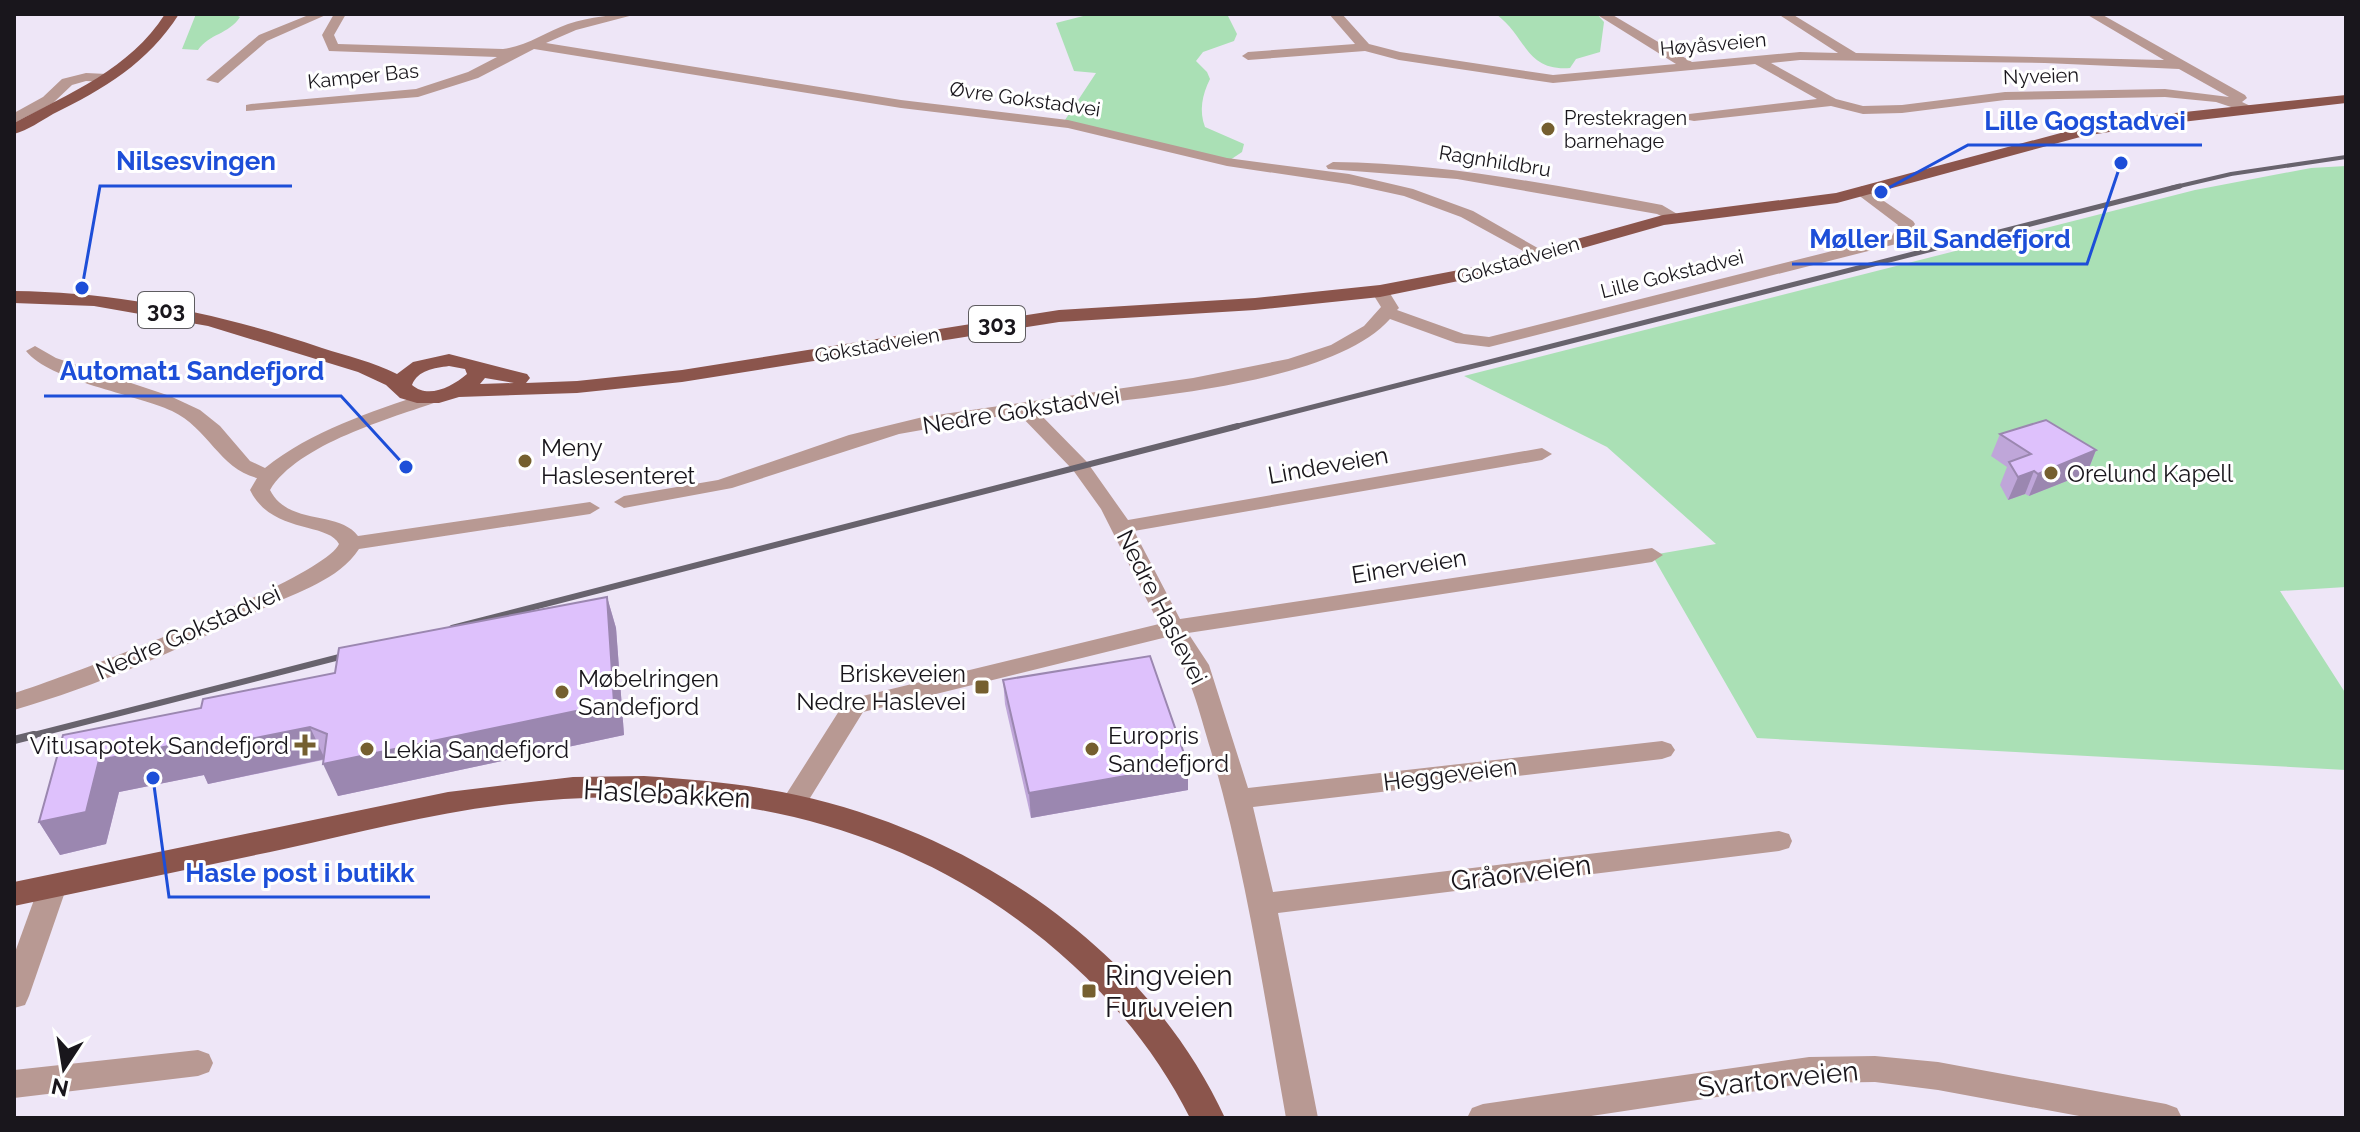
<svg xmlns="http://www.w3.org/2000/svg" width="2360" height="1132" font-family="Raleway,sans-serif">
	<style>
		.green { fill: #aae0b5 }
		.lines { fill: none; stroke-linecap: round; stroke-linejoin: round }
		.minor { fill: #b89993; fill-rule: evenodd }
		.major { fill: #8b554c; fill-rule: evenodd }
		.rail-far3 { stroke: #68636d; stroke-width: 4 }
		.rail-far2 { stroke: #68636d; stroke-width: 5 }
		.rail-far1 { stroke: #68636d; stroke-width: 6 }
		.rail { stroke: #68636d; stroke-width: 8 }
		.wall { fill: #bfa6d9 }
		.shaded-wall { fill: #9b87b0 }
		.building { fill: #dec1fc; stroke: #9b87b0; stroke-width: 2 }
		.poi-dot { fill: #755f2f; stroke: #fff; stroke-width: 3 }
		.labels { text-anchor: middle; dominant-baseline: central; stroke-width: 6; stroke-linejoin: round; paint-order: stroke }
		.far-street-label { font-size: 20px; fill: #19161c; stroke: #fff }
		.far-poi-label { font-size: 20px; fill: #19161c; stroke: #fff; text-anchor: start }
		.shield { fill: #fff; stroke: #5e5c60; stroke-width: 2 }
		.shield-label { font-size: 22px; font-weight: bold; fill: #19161c }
		.street-label { font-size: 24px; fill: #19161c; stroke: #fff }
		.poi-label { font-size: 24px; fill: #19161c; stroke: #fff; text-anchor: start }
		.near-street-label { font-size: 28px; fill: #19161c; stroke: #fff }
		.near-poi-label { font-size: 28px; fill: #19161c; stroke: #fff; text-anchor: start }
		.leader { fill: none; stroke: #1d4ed8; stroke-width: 3 }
		.callout-dot { fill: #1d4ed8; stroke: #fff; stroke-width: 3 }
		.callout-label { font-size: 26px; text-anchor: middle; font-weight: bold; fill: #1d4ed8; stroke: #fff; stroke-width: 6; stroke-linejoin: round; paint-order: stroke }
	</style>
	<rect width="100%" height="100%" fill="#eee6f7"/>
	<g class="green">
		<path d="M196,14H234L240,17C228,35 210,33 198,50L182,49Z"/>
		<path d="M1091,14H1227L1237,34L1234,41L1203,52L1196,61L1207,72L1210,79C1202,95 1199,111 1205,127L1244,144L1242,152L1227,162L1120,137L1065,120L1096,73L1074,71L1056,23Z"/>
		<path d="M1496,14H1597L1604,22L1600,52L1576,59L1570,68C1525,71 1527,37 1496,14Z"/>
		<path d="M2346,166V587L2280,591L2346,694V770L1757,738L1652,555L1716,544L1607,447L1464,376L2195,190L2311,168Z"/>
	</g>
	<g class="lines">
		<g class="minor">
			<path d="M311,14H328L267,41L218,83L206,80L259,35Z"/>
			<path d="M334,14H346L334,35L338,44L503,49C527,46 546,32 568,24C590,17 614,14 637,14L576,30L546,43L901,100L1068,120L1227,158L1349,174L1413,189L1473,211L1550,255L1542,260L1536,258L1461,217L1404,196L1349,184L1227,166L1068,128L901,108L534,49L478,78L418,97L246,111V105L251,104L416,89L468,72L497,57L329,51L322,35Z"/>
			<path d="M1329,14H1342L1369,44L1400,52L1553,75L1676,64L1596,14H1611L1692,62L1800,52L1838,53L1778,14H1792L1856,53L2164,60L2086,14H2101L2245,95L2247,98L2242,102L2259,110L2252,114L2216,102L2165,97L2005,100L1902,113L1863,114L1831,106L1694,121L1689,120V114L1817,99L1755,64L1553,83L1399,60L1365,51L1248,60L1242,56L1248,52L1355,44ZM1800,60L2045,63L2179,69L2229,97L2165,89L2005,92L1902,105L1863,106L1836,99L1771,63Z"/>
			<path d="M86,73L107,74L114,78L107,82L86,81L72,85L53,103L14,123V113L43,97L62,79Z"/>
			<path d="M1333,162C1445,163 1553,185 1662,205L1684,218L1676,223L1657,214L1457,179L1328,169L1326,166Z"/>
			<path d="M1862,186L1913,221L1915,224L1904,242L1489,347L1456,343L1390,319C1330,387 1126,398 1037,411L1087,462L1128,520L1542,448L1552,454L1542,460L1134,531L1180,619L1652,548L1663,555L1652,562L1188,633L1209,665L1248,788L1662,741L1671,744L1675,750L1671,756L1662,759L1253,807L1273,892L1779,831L1789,834L1792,841L1789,848L1779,851L1278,913L1318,1118H1286C1264,995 1246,871 1211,751C1199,711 1190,672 1167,637L863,712L802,811L793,814L784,811L780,804L846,700L1159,624L1101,509L1073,470L1018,413L899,434L732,488L624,508L614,502L624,496L718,480L849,435L923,417L1193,378L1288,359L1331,345L1364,326L1381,307L1371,291L1380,286L1386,287L1399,308L1397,310L1464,334L1489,337L1892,236L1898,225L1857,194L1854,191Z"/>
			<path d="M35,346L56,358L170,396L200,410L220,426L250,461L265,468C311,431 371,412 426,393H440L442,397L440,401C391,418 298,444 270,490C288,526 339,510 358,536L590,502L600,508L590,514L359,549C339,580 297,592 266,607C184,647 102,685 14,710V693C62,679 325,578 339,544C328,522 271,534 250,490L257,478C220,469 208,428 172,411C135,394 50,381 26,351Z"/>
			<path d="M53,875L63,878L67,886L29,996L25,1005L14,1008V955L39,886L43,878Z"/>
			<path d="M198,1050L209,1054L213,1063L209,1072L198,1076L14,1098V1070Z"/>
			<path d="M1875,1056L1938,1062L2166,1104L2177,1108L2182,1118H2090L1938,1090L1875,1082L1809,1083L1578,1118H1467L1472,1108L1483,1104L1809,1057Z"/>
		</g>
		<g class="major">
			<path d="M165,14H179C148,63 104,89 53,114C41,121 28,130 14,134V123C70,93 130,69 165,14Z"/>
			<path d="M2346,95V103L2147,126L2084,136L1837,203L1664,225L1488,275L1380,297L1255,310L1059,322L682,382L577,393L459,397L439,403H417L400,398L386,385L358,372L208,326L94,306L14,303V291C120,292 221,314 322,348C347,356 373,362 397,374L413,362L449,354L527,374L530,378L526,383L577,381L682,370L1059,310L1255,298L1380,285L1480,266L1663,215L1836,193L2083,127L2147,116ZM449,366L465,369L467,374C452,387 428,399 412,385C418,370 434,368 449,366ZM485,378L514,383L480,384Z"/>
			<path d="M644,776C690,779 736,783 782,792C966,828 1145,945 1225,1118H1190C1148,1034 1081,963 1004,910C857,808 678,782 502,805C429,814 356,833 284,849C194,868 104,887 14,906V882L448,792L573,777Z"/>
		</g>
		<path class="rail-far3" d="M2171,188L2231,174L2346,157"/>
		<path class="rail-far2" d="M1230,428L2180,186"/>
		<g class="rail-far1">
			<path d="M452,628L1238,426"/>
			<path d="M26,737L359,652"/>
		</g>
		<path class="rail" d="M14,740L34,735"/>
	</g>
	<g class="wall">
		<path d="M2000,434L2096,450L2087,473L2029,496L2025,494L2008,500L2000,485L2007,467L1991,456Z"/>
		<path d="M607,597L616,628L624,735L338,796L323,760L208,784L204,775L119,792L106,844L60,855L39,822L201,708L335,673Z"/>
		<path d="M1003,680L1188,765V790L1031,818L1005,704Z"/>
	</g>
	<g class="shaded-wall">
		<path d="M2096,450L2087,473L2029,496L2038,474Z"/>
		<path d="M2034,471L2025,494L2008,500L2018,477Z"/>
		<path d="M607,597L616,628L624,735L338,796L323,764Z"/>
		<path d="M310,727L325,759L208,784L204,775L119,792L106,844L60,855L39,822L99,760L193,741Z"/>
		<path d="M1188,765V790L1031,818L1029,793Z"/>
	</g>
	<g class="building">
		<path d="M2046,420L2096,450L2038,474L2034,471L2018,477L2009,462L2031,454L2000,434Z"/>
		<path d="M607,597L614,703L323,764L327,734L310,727L191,751L193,741L99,760L86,812L39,822L63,735L201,708L203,699L335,673L339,648Z"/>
		<path d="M1150,656L1188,765L1029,793L1003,680Z"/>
	</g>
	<g class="poi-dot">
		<circle cx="1548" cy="129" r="8"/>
		<circle cx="525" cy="461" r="8"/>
		<circle cx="2051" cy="473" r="8"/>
		<rect x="974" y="679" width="16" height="16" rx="4"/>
		<circle cx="562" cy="692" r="8"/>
		<path d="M301 733h8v8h8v8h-8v8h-8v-8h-8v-8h8z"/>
		<circle cx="367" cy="749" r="8"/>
		<circle cx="1092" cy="749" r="8"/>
		<rect x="1081" y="983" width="16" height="16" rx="4"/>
	</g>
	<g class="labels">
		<g class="far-street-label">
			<text transform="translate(1713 44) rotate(-5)">Høyåsveien</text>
			<text transform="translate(363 76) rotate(-6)">Kamper Bas</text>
			<text transform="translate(2041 76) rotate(-2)">Nyveien</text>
			<text transform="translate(1025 99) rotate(8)">Øvre Gokstadvei</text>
			<text transform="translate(1495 161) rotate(9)">Ragnhildbru</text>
			<text transform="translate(1518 260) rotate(-16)">Gokstadveien</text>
			<text transform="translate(1672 274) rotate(-14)">Lille Gokstadvei</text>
			<text transform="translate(877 345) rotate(-10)">Gokstadveien</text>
		</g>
		<g class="far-poi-label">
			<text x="1564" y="118">Prestekragen<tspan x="1564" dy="23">barnehage</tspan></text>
		</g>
		<g class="shield">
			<rect x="138" y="292" width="56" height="36" rx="6"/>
			<rect x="969" y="306" width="56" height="36" rx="6"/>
		</g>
		<g class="shield-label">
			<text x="166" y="310">303</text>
			<text x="997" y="324">303</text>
		</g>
		<g class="street-label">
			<text transform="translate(1021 410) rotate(-9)">Nedre Gokstadvei</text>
			<text transform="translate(1328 465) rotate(-10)">Lindeveien</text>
			<text transform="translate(1409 566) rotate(-9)">Einerveien</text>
			<text transform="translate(1162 607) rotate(63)">Nedre Haslevei</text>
			<text transform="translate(188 632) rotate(-24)">Nedre Gokstadvei</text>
			<text transform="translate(1450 774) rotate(-7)">Heggeveien</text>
		</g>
		<g class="poi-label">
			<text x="541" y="447">Meny<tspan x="541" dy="28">Haslesenteret</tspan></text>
			<text x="2067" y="473">Orelund Kapell</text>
			<text x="966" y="673" text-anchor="end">Briskeveien<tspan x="966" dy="28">Nedre Haslevei</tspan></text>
			<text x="578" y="678">Møbelringen<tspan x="578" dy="28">Sandefjord</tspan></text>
			<text x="1108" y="735">Europris<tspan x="1108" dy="28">Sandefjord</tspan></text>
			<text x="289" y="745" text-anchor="end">Vitusapotek Sandefjord</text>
			<text x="383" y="749">Lekia Sandefjord</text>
		</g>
		<g class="near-street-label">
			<text transform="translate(667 794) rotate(3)">Haslebakken</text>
			<text transform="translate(1521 873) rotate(-7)">Gråorveien</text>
			<text transform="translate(1778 1079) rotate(-6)">Svartorveien</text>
		</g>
		<g class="near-poi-label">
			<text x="1105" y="975">Ringveien<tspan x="1105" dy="32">Furuveien</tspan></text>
		</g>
	</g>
	<path class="leader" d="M1881 192L1968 145H2202M82 288L100 186H292M2121 163L2087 264H1792M406 467L341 396H44M153 778L169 897H430"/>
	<g class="callout-dot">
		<circle cx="1881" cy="192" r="8"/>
		<circle cx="82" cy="288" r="8"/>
		<circle cx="2121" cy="163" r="8"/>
		<circle cx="406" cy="467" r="8"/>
		<circle cx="153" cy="778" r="8"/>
	</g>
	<g class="callout-label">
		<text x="2085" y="130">Lille Gogstadvei</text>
		<text x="196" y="170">Nilsesvingen</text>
		<text x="1940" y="248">Møller Bil Sandefjord</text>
		<text x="192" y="380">Automat1 Sandefjord</text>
		<text x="300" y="882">Hasle post i butikk</text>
	</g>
	<rect width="2360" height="1132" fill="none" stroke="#19161c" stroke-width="32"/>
	<g transform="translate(64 1068) rotate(192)" stroke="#ffffff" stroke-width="6" paint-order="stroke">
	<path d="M0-6L14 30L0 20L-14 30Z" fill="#19161c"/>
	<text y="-12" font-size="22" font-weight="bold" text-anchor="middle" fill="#19161c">N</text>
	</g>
</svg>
